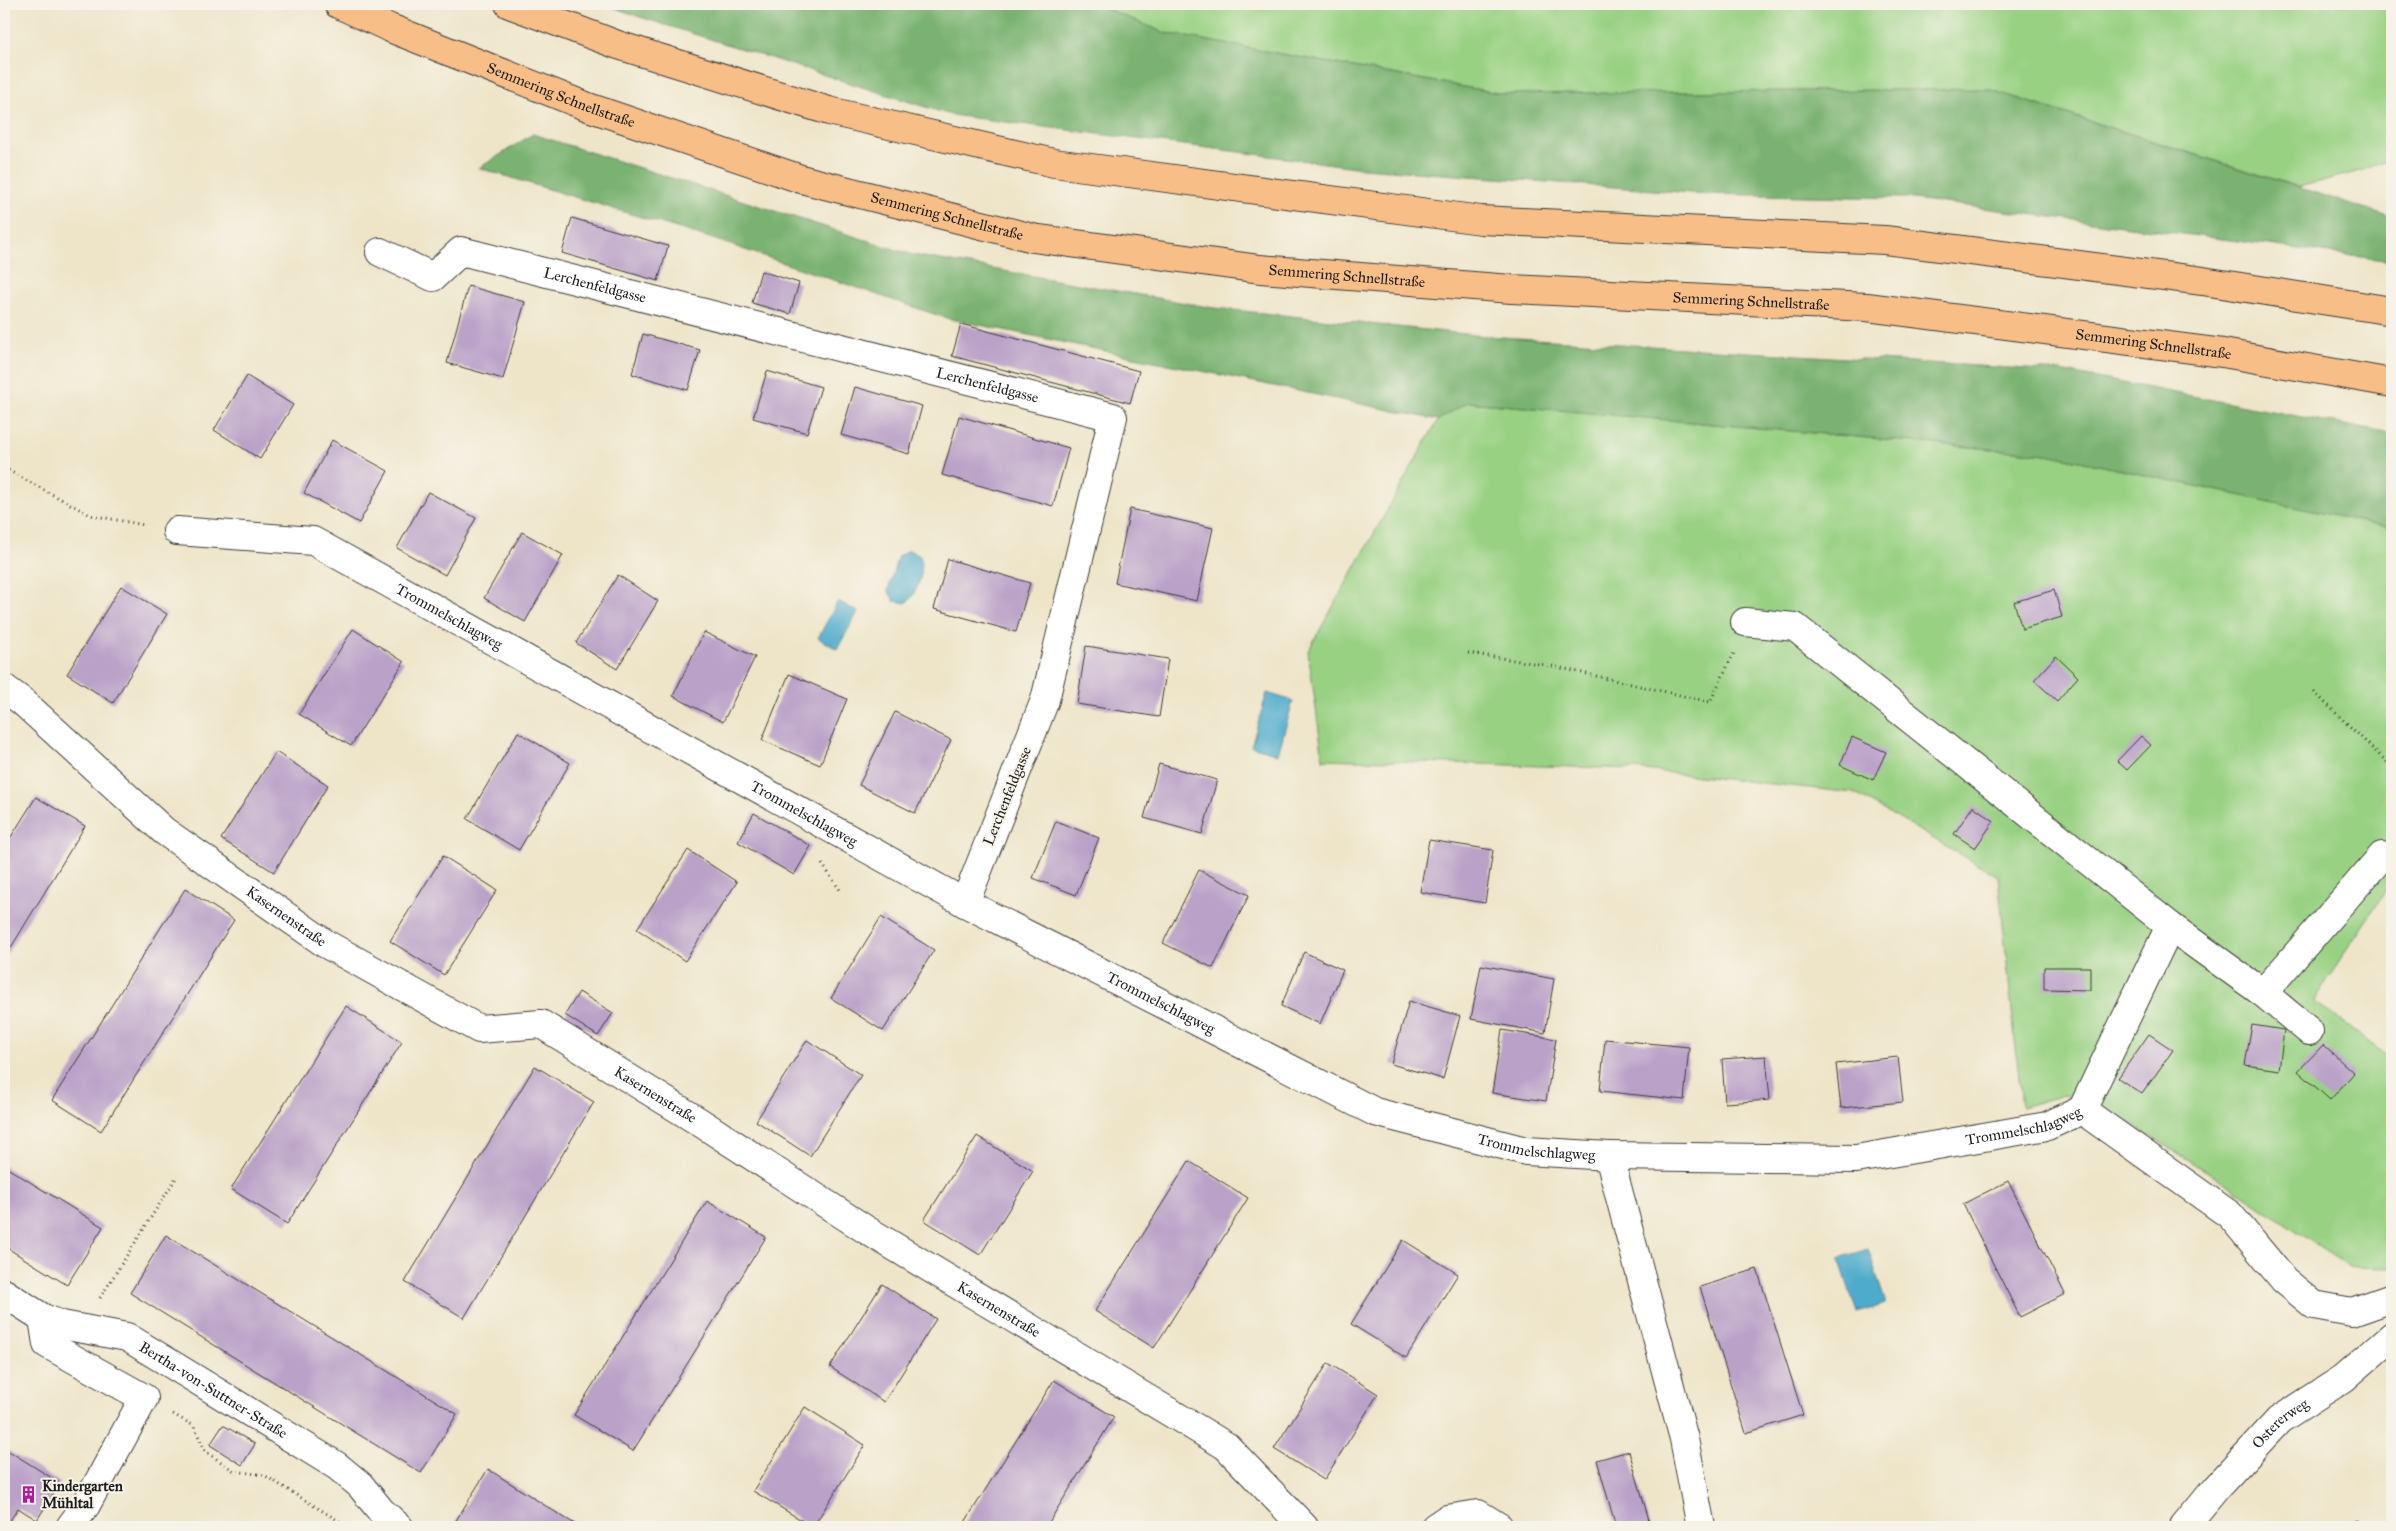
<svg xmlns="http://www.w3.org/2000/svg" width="2396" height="1531" font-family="'IM FELL Great Primer',serif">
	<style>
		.green { fill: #99d183; stroke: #5a7650 }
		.forest { fill: #7ab371; stroke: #4b6846 }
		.water { fill: #4dabcc; stroke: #346474 }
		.building { fill: #baa1c8 }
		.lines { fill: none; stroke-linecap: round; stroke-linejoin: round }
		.minor-casing { stroke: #3c3a36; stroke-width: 30 }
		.highway-casing { stroke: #3c3a36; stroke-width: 30 }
		.path { stroke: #3c3a36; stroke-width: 3; stroke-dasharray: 1 4; stroke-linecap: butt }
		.minor { stroke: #fff; stroke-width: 28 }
		.highway { stroke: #f7be88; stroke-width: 28 }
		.labels { text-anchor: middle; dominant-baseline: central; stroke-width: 4; stroke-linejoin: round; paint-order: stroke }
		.street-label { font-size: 15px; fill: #1c1c1c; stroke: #f7f3e8 }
		.poi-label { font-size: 15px; font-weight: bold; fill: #1c1c1c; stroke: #f7f3e8; text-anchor: start }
	</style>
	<rect width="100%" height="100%" fill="#f7f3e8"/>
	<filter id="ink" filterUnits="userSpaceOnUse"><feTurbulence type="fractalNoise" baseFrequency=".02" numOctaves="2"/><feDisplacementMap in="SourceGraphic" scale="10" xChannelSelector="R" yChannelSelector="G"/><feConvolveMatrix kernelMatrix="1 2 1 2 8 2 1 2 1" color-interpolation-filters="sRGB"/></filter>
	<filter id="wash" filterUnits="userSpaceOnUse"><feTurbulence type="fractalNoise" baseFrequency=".0096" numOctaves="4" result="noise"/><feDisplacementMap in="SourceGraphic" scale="20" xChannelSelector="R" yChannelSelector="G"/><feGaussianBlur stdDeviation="1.12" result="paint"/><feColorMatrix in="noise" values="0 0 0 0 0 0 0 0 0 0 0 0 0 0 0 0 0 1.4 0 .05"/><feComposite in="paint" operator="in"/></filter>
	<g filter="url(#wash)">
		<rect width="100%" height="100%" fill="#eee5c9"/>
		<g class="green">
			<path d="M1095,4H2392V159L2360,171L2299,187L1988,89L1503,94L1165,33Z"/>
			<path d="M1468,402L2047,454L2392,528V881L2314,1000L2392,1060V1268L2350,1267L2227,1184L2117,1115L2063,1095L2022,1107L1998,876L1854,793L1635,769L1323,759L1308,651L1438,420Z"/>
		</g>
		<g class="forest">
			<path d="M605,4H1095L1165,33L1503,94L1988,89L2392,217V261L1905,198L1705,194L1363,168L951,115L637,16Z"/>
			<path d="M533,134L913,255L1214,308L1485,336L2060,371L2392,434V528L2047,454L1468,402L1438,420L946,318L713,239L479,168Z"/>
		</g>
		<g class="water">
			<path d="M909,550L920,556C925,569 918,594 906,603L894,601L888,590L898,556Z"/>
			<path d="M838,601L858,612L837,649L818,638Z"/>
			<path d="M1267,693L1293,701L1278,754L1251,746Z"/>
			<path d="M1868,1249L1886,1304L1857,1313L1839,1258Z"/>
		</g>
		<g id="blocks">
			<g class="building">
				<path d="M572,218L668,246L658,281L562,253Z"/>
				<path d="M761,271L799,283L790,314L752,303Z"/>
				<path d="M468,286L525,302L503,379L447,363Z"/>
				<path d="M961,324L1139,371L1130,403L952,356Z"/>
				<path d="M643,334L700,350L688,390L632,374Z"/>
				<path d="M767,371L821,387L807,433L753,418Z"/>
				<path d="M247,376L293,405L260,459L214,430Z"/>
				<path d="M855,387L922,406L909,454L841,435Z"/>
				<path d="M959,416L1069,448L1053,506L942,475Z"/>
				<path d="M332,440L388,471L359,523L304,493Z"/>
				<path d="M428,492L476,518L445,575L397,548Z"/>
				<path d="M1130,509L1213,528L1197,601L1115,583Z"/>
				<path d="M522,532L563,555L525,622L484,598Z"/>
				<path d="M948,559L1030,583L1016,632L934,609Z"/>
				<path d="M618,575L658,601L617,669L576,643Z"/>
				<path d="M121,586L167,614L113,703L67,674Z"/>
				<path d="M2054,590L2062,617L2022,629L2014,602Z"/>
				<path d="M353,629L404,662L351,746L299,714Z"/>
				<path d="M704,632L755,657L723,722L673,696Z"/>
				<path d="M1086,646L1168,659L1159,717L1077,704Z"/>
				<path d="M2056,656L2078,677L2057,701L2034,680Z"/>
				<path d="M789,674L847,699L820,765L762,740Z"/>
				<path d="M895,712L951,740L915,813L859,785Z"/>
				<path d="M518,732L570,763L519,850L467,819Z"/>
				<path d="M2141,736L2151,745L2127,770L2117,761Z"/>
				<path d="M1852,737L1886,752L1873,780L1840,765Z"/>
				<path d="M276,752L328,785L274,872L221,839Z"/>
				<path d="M1159,764L1217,780L1202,834L1144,818Z"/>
				<path d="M36,797L85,826L4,959V848Z"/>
				<path d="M1973,806L1994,821L1975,848L1954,834Z"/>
				<path d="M754,813L811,846L794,875L738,842Z"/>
				<path d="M1056,821L1099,838L1076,895L1033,878Z"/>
				<path d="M1429,840L1493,850L1485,903L1420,892Z"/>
				<path d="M688,850L737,882L685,961L637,929Z"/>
				<path d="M443,856L497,890L444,975L390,941Z"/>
				<path d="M1199,870L1249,895L1213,968L1163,943Z"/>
				<path d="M185,889L234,920L101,1131L52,1100Z"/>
				<path d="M881,917L934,950L883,1031L831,998Z"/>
				<path d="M1304,952L1343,970L1320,1024L1281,1006Z"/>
				<path d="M1481,965L1554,979L1545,1033L1471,1019Z"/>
				<path d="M2044,967H2090V990L2044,989Z"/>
				<path d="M579,992L613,1013L598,1036L565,1015Z"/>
				<path d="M1409,1001L1460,1016L1443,1079L1391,1064Z"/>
				<path d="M346,1006L402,1042L287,1224L231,1189Z"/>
				<path d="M2252,1025L2284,1030L2279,1070L2245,1065Z"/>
				<path d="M1502,1030L1556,1039L1546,1101L1492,1093Z"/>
				<path d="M2149,1034L2173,1050L2142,1094L2118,1078Z"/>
				<path d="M1605,1039L1689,1047L1684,1100L1600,1091Z"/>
				<path d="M807,1040L861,1075L810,1156L756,1121Z"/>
				<path d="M2323,1045L2354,1073L2330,1100L2298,1071Z"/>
				<path d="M1766,1056L1770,1100L1725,1103L1722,1059Z"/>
				<path d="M1898,1057L1903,1102L1841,1108L1836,1064Z"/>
				<path d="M535,1066L594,1102L464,1318L405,1282Z"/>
				<path d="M977,1136L1033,1171L980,1255L924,1220Z"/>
				<path d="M1189,1161L1248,1198L1154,1348L1095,1311Z"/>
				<path d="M4,1166L103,1227L67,1285L4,1246Z"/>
				<path d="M2008,1181L2065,1294L2020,1317L1963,1204Z"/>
				<path d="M707,1201L766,1237L633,1451L574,1415Z"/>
				<path d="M166,1235L457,1414L421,1473L130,1293Z"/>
				<path d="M1403,1240L1458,1274L1406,1358L1351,1324Z"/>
				<path d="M1757,1269L1803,1415L1746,1433L1700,1287Z"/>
				<path d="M882,1284L936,1319L884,1402L830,1367Z"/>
				<path d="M1328,1363L1378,1394L1324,1480L1274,1449Z"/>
				<path d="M1054,1380L1114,1417L1046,1527H962Z"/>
				<path d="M805,1407L865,1445L813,1527L753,1491Z"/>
				<path d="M223,1425L255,1444L242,1465L210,1445Z"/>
				<path d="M4,1448L60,1483L37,1520L18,1508L6,1527H4Z"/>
				<path d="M1629,1451L1651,1527H1616L1597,1460Z"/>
				<path d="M488,1469L560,1515L580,1527H452Z"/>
				<path d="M2360,1519L2361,1527H2330Z"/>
			</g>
		</g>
	</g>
	<g filter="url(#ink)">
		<use href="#blocks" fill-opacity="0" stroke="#3c3a36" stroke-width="1"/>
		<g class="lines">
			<defs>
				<g id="minor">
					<path id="s1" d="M380,252L433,277L461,251L1113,417L1045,700L965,903"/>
					<path id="s2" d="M177,531L313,541L965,903L1375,1112L1526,1151L1609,1156L1684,1439L1701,1527"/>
					<path d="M1745,622L1795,627L2170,926L2082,1110"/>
					<path id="s3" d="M4,688L23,702L164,831L326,944L479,1029L541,1024L698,1121L865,1229L1226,1446L1304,1527"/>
					<path d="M2170,926L2263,993L2309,1031"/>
					<path d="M2263,993L2382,856"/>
					<path id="s4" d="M1609,1156L1856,1159L2047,1126L2082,1110L2230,1215L2284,1280L2314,1305L2352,1312L2392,1298"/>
					<path id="s5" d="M4,1293L43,1318L62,1325L127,1337L337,1466L360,1485L381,1511L399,1527"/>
					<path d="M43,1318L47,1344L144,1398L86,1505L70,1527"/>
					<path d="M1435,1527L1447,1519L1478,1514L1499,1527"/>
					<path id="s6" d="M2184,1527L2216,1488L2279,1420L2344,1378L2392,1336"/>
				</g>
				<g id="highway">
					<path id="s7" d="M338,4L390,28L588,107L801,179L1033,238L1260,269L1511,289L1867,307L2223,353L2392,383"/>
					<path d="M509,4L618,45L829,111L1054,163L1481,220L1885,240L2203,281L2392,311"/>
				</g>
			</defs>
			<use href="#minor" class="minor-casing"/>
			<use href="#highway" class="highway-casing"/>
			<g class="path">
				<path d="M4,468L90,515L144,525"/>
				<path d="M1468,653L1552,666L1710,702L1734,653"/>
				<path d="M2314,692L2392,767"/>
				<path d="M822,864L840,890"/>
				<path d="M100,1298L176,1178"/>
				<path d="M173,1414L194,1426L205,1451L234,1471L264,1475L347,1526"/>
			</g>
			<use href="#minor" class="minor"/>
			<use href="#highway" class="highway"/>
		</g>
	</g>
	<defs>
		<symbol id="building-bare" viewBox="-9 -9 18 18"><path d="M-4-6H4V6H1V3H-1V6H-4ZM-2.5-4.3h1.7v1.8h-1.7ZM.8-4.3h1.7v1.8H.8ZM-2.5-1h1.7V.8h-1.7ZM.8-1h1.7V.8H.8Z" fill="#b5179e" stroke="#f7f3e8" stroke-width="2.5" paint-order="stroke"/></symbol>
	</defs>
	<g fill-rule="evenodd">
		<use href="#building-bare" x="16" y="1482" width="25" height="25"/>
	</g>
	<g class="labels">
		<g class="street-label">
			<text stroke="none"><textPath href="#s7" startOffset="241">Semmering Schnellstraße</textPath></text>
			<text stroke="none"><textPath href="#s7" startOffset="646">Semmering Schnellstraße</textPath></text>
			<text stroke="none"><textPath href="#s7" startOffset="1051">Semmering Schnellstraße</textPath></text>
			<text stroke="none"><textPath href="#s1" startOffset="235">Lerchenfeldgasse</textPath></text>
			<text stroke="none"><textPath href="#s7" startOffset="1456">Semmering Schnellstraße</textPath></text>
			<text stroke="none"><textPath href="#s7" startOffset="1861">Semmering Schnellstraße</textPath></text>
			<text stroke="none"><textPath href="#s1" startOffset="640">Lerchenfeldgasse</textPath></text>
			<text stroke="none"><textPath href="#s2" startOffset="292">Trommelschlagweg</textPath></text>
			<text transform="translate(1007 796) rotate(-68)">Lerchenfeldgasse</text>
			<text stroke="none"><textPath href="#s2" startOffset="698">Trommelschlagweg</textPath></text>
			<text stroke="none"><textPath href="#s3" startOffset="364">Kasernenstraße</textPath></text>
			<text stroke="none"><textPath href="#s2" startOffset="1102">Trommelschlagweg</textPath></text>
			<text stroke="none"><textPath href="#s3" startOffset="784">Kasernenstraße</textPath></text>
			<text stroke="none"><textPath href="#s4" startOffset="418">Trommelschlagweg</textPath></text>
			<text stroke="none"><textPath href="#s2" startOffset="1508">Trommelschlagweg</textPath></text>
			<text stroke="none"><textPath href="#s3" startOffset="1189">Kasernenstraße</textPath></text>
			<text stroke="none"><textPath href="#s5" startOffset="234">Bertha-von-Suttner-Straße</textPath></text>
			<text stroke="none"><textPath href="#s6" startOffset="142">Ostererweg</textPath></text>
		</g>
		<g class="poi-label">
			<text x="42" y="1486">Kindergarten<tspan x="42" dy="17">Mühltal</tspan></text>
		</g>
	</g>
	<rect width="2396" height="1531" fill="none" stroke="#f7f3e8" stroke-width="20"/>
</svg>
